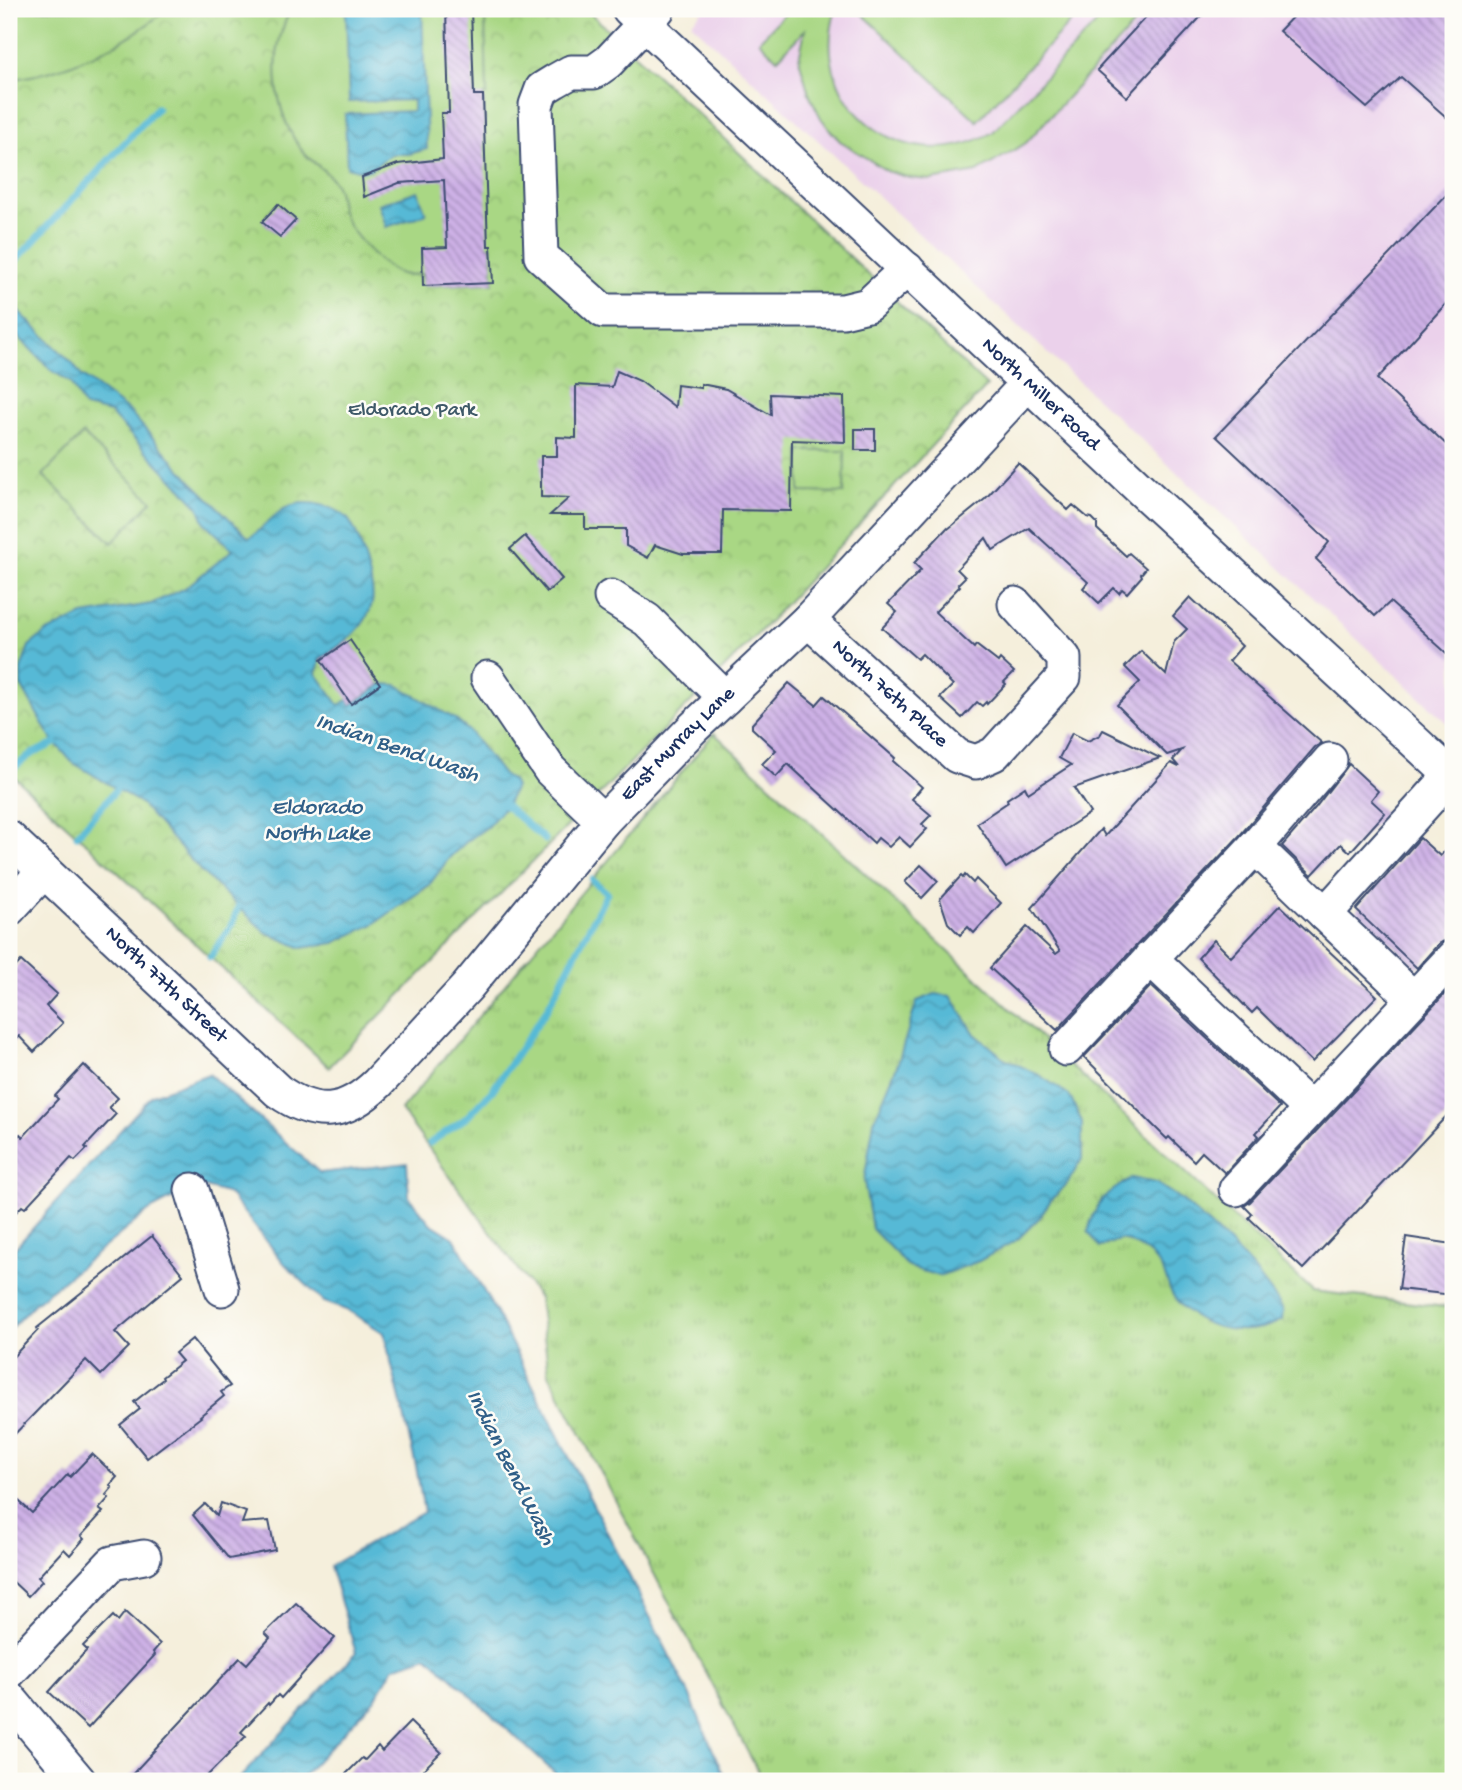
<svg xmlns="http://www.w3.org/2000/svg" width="1462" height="1790" font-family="'Gochi Hand',sans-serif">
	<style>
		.built { fill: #ebd1eb }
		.grass { fill: url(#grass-tufts); stroke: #628371; stroke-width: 2 }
		.park { fill: url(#park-crowns); stroke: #628371; stroke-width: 2 }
		.pitch { fill: #a9d784; stroke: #628371; stroke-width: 2 }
		.water { fill: url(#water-waves); stroke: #39749a; stroke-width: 2 }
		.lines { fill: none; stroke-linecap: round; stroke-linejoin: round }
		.stream { stroke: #57b9d6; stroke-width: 7 }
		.building { fill: url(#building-back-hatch) }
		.minor-casing { stroke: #3c4c71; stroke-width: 37 }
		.minor { stroke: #fff; stroke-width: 33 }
		.labels { text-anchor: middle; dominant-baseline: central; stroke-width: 5; stroke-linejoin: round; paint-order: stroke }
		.street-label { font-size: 21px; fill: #1b2f5e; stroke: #fdfcf7 }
		.park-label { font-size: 21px; fill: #3e5968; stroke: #fdfcf7 }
		.water-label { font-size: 23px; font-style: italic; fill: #305f88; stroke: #fdfcf7 }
	</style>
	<defs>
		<pattern id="grass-tufts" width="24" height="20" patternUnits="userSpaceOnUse" patternTransform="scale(1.75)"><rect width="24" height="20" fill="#a9d784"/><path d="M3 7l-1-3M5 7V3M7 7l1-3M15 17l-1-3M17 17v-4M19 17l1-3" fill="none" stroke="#91b974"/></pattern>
		<pattern id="park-crowns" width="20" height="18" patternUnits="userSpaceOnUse" patternTransform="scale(1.75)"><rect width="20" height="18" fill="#a9d784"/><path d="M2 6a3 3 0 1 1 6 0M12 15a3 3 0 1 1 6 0" fill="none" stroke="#91b974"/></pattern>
		<pattern id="water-waves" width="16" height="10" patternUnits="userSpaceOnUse" patternTransform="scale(1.75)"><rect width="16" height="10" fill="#57b9d6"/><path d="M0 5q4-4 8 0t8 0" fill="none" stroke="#4797b1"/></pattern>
		<pattern id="building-back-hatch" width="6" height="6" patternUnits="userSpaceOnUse" patternTransform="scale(1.75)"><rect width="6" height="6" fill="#ceb1e6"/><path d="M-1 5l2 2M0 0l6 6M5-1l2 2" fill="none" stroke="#a690be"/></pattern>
	</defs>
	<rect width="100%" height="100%" fill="#fdfcf7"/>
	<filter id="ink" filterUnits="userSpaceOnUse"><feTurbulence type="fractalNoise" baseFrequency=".0143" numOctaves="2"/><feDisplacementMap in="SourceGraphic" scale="14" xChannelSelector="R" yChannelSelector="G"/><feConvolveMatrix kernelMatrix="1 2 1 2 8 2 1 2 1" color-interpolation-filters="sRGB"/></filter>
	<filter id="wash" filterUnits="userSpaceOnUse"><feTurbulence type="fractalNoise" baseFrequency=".00686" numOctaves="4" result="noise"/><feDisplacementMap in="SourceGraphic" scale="28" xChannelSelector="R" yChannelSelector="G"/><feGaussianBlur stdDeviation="1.57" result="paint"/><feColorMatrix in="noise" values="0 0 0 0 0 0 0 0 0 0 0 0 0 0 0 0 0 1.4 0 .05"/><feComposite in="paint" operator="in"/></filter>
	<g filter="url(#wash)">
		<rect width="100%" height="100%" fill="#f5efdc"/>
		<path class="built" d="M704,9H1453V728L691,23Z"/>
		<path class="grass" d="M714,733L1313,1291L1453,1308V1781H763L549,1374L539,1298L401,1110Z"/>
		<path class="park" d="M9,9H586L987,386L756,636L329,1067L9,772Z"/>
		<g class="pitch">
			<path d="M9,9H167C124,46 66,72 9,80Z"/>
			<path d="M291,9H492V18H485L487,95H483L484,128H480V246H491L493,283L423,286L422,274C416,274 407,276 401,274C382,268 349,231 342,212C339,202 341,192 334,182C327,170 312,163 303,152C272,111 268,53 291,9Z"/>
			<path d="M789,9H836C806,106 906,182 993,132L1110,9H1148L1026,143L977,172L931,180L910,178L887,171L840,141L831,131L821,118L809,94L799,59L805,30L777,59L759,41Z"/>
			<path d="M857,9H1083L977,121Z"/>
			<path d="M83,434L152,501L112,543L43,475Z"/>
			<path d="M800,451H845L844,493L800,492Z"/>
		</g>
		<g class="water">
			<path d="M346,9H422L427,149L409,154H391L370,170L362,171L347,167L345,114L413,111V100L349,102Z"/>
			<path d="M418,191L426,214L386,227L379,204Z"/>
			<path d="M9,302L72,363L81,375L130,412L191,481L249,538C264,529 277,508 296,504C311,501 334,506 346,517C358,528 376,588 372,603C365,632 341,644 319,660L320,662L316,673L339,705L347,700L351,705L382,684L397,685L455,719L470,732L503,775L512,781L515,787L506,806L487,827L466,842L450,857L429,885L374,924L334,943L302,948L265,932L200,870L140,803L72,762L50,737L21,685V669L29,646L45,633L83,615L151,604L185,588L233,550L205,523L198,506L110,413L84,407L70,382L51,370L9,327Z"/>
			<path d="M935,994L951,996L975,1034L1004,1058L1039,1075L1069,1095L1082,1122V1159L1067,1184L1051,1200L1040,1217L1018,1239L979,1261L939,1276L909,1267L872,1229L864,1181L874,1121L897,1066L917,1001Z"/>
			<path d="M209,1074L320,1173L407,1163L409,1197L430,1223L454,1238L495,1311L689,1694L726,1781H561L558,1776L428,1656L394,1667L375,1699L298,1781H237L356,1653L330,1566L424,1512L416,1466L384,1333L349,1311L324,1302L285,1264L229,1194L206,1187L179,1195L150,1210L34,1304L9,1330V1255L152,1095Z"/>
			<path d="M1132,1178L1156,1183L1182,1200L1229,1243L1254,1270L1277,1300L1283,1310L1282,1320C1246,1339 1199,1331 1174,1297C1170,1291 1168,1283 1165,1276C1157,1256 1142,1246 1121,1239L1100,1247L1088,1232C1095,1202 1106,1193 1132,1178Z"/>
		</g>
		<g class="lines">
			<g class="stream">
				<path d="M9,268L157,108"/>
				<path d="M10,771L30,755L55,743"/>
				<path d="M500,804L506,806L545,840"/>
				<path d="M77,835L116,790"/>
				<path d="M210,957L232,925L238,907"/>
				<path d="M430,1143L466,1118L492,1091L547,1009L607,893L592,880"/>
			</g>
		</g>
		<g id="blocks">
			<g class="building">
				<path d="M446,9H471L474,95H483L488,246H491L493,283L423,286L422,248L447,247L444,180L399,183L364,197L362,177L398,164L443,159L441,113H449Z"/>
				<path d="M1153,9H1208L1127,97L1097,70Z"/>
				<path d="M1300,9H1453V123L1401,77L1367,108L1279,31Z"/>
				<path d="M1453,188V296L1377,379L1453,451V659L1390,602L1375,616L1316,559L1329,542L1216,436Z"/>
				<path d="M278,204L296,220L280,237L262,222Z"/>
				<path d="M617,371L640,381L675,407L677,385L701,388V384L726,389L771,415L770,394L844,397L845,442L792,440L791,511L723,510L722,554H683L655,545L648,558L626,546V529H585V515H550L569,498L541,497V456H557V437L576,438V385L612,387Z"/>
				<rect x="855" y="429" width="20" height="21"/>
				<path d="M1018,463L1068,510L1073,505L1087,517L1092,518L1097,523V529L1126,556L1129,553L1146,568L1141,574L1142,576L1127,593L1122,589L1119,593L1114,588L1099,603L1083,588L1088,582L1029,528L993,550L986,538L957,569L965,577L958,584L960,586L935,612L974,648L976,645L998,662L1000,659L1014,672L1004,682L1006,684L987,704L986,702L982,706L977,702L962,718L940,698L953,685L922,654L917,659L882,628L897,612L888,604L921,570L914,563L947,528L948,529L985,499Z"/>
				<path d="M525,536L562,579L547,592L510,549Z"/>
				<path d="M1190,597L1242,646L1229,661L1322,743L1315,747L1241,834L1057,1030L990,968L1027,927L1056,954L1060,951L1032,908L1101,829L1105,836L1171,763L1179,767L1173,760L1182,750L1167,755L1117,705L1140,682L1125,667L1141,651L1166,675L1174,642L1187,629L1173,616Z"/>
				<path d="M350,640L380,684L351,704L321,660Z"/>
				<path d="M789,683L816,705L824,696L895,758L893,761L922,787L912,799L931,815L922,824L927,829L910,847L899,837L889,847L878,838L874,843L788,764L776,777L762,764L776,750L752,728V724Z"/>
				<path d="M1103,730L1160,758L1074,788L1090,813L1006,868L977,823L1008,802L1007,799L1025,787L1028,793L1071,765L1059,758L1072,733L1088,741L1100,735Z"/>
				<path d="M1349,764L1378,791L1371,800L1385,813L1350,852L1341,844L1312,875L1282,846L1315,808Z"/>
				<path d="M1420,838L1440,856L1453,843V938L1439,943L1417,968L1356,910Z"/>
				<path d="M921,865L938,881L922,898L905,882Z"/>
				<path d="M965,875L973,883L976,879L1001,903L974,933L968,927L960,935L948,923L940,899L961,876L963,878Z"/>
				<path d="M1280,905L1377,996L1312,1062L1257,1008L1252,1013L1198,958L1214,940L1231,957Z"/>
				<path d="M21,961L57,994L46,1006L63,1023L34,1052L19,1036L9,1047V974Z"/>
				<path d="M1453,985V1109L1303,1269L1249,1218L1252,1214L1244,1206L1250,1202Z"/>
				<path d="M1151,986L1280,1107L1256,1133L1259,1136L1225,1173L1202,1152L1194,1161L1169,1137L1167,1139L1084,1057Z"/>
				<path d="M84,1065L118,1098L109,1107L116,1114L85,1147L87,1149L75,1161L71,1158L25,1208L22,1206L9,1219V1146L20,1134L23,1137L58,1099L55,1096Z"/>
				<path d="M152,1236L183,1275L115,1332L129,1347L101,1375L86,1360L9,1440V1361L38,1330L37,1328Z"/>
				<path d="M1406,1237L1453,1244V1295L1399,1289Z"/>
				<path d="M192,1339L230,1386L221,1392L224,1396L200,1416L201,1417L147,1458L120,1425L140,1409L134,1402L163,1379L162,1377L182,1361L175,1353Z"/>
				<path d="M92,1454L117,1477L110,1485L112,1488L106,1495L109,1498L99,1509L103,1512L81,1536L84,1539L70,1555L64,1549L38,1577L42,1581L28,1596L9,1578V1492L32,1513L68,1474L70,1477Z"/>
				<path d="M221,1503L246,1512L242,1523L269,1521L275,1550L229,1559L193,1515L205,1504L217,1516Z"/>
				<path d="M296,1603L335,1638L281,1698L278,1695L269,1705L268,1703L241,1732L246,1736L227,1756L202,1781H126L240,1658L247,1664L270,1638L265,1633Z"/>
				<path d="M125,1612L160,1644L153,1652L155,1655L88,1728L49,1692L87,1650L83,1646L113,1616L118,1621Z"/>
				<path d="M410,1722L441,1752L412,1781H339L362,1758L365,1760L378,1746L382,1751Z"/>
			</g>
		</g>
	</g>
	<g filter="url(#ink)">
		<use href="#blocks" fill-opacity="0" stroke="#3c4c71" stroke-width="2"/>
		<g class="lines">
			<defs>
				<g id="minor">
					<path id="s1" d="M629,9L1149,497L1453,777"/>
					<path d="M658,9L608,62L594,72H571L555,81L542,89L536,105L541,256L603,311H843L868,305L907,269"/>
					<path d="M611,597L647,620L725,698"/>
					<path id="s2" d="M808,620L957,756L976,762L994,754L1064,677V658L1015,604"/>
					<path d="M488,678L550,770L603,821"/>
					<path id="s3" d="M9,838L278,1091C316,1118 345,1115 378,1083L467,987L603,821L693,728L808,620L1028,383"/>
					<path d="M1255,847L1330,760"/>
					<path d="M9,909L44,871"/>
					<path d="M1325,914L1414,999"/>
					<path d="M1150,958L1309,1108"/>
					<path d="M1066,1049L1255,847L1325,914L1451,775"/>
					<path d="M1236,1189L1453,957"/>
					<path d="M192,1190L222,1289"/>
					<path d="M9,1672L112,1563L144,1557"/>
					<path d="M9,1698L79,1781"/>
				</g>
			</defs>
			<use href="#minor" class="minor-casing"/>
			<use href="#minor" class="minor"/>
		</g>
	</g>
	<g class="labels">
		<g class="street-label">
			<text stroke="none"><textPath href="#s1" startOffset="564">North Miller Road</textPath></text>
			<text stroke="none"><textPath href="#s2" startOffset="110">North 76th Place</textPath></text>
			<text stroke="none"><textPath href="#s3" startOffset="934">East Murray Lane</textPath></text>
			<text stroke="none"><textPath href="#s3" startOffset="215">North 77th Street</textPath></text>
		</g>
		<g class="park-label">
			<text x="412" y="411">Eldorado Park</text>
		</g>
		<g class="water-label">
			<text transform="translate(397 749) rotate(19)">Indian Bend Wash</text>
			<text x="317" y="808">Eldorado<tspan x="317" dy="26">North Lake</tspan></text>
			<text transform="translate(510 1468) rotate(63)">Indian Bend Wash</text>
		</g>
	</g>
	<rect width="1462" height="1790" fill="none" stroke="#fdfcf7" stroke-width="35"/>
</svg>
